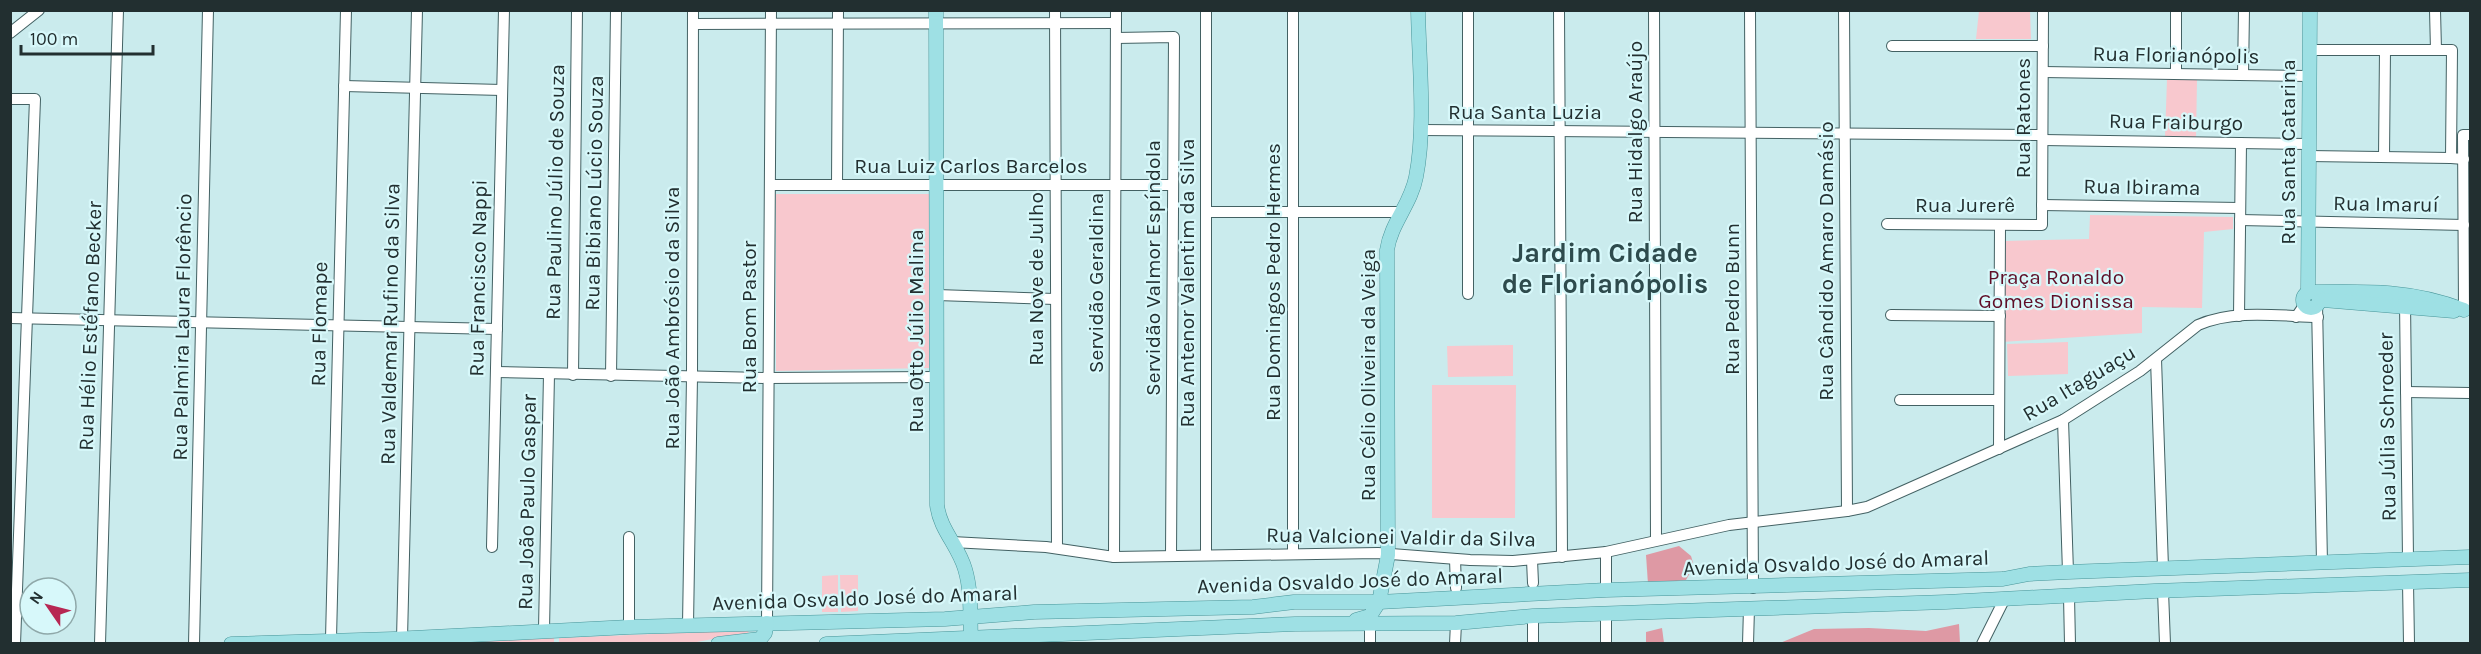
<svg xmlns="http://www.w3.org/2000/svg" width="2481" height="654" font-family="Karla,sans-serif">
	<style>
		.green { fill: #f8c8ce }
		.forest { fill: #de99a4 }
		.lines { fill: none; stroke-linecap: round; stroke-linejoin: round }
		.minor-casing { stroke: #436163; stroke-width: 12 }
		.major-casing { stroke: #489599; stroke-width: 15 }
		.minor { stroke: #fff; stroke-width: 10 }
		.major { stroke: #9ee0e4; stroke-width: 14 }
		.labels { text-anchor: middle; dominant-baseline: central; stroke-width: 4.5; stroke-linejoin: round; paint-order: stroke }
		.street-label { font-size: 21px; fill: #222f30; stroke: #d7f8fa }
		.park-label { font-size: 21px; fill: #5f0e27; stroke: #d7f8fa }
		.district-label { font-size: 27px; font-weight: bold; fill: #2e4b4d; stroke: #d7f8fa }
	</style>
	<rect width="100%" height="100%" fill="#caebed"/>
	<g class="green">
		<path d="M1979,11H2030L2031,39H1976Z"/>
		<path d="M2167,79L2197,80L2196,138L2165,137Z"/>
		<path d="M776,194H930L929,368L776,371Z"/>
		<path d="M2090,215L2233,217V229L2204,232L2202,308L2142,307V333L2001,342L2004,241L2089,239Z"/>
		<path d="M2068,342V374L2008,376L2007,344Z"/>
		<path d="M1513,345V376L1448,377L1447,346Z"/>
		<path d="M1432,385H1516L1515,518H1432Z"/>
		<path d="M838,575V612H822V576Z"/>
		<path d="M840,575H858V611L841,612Z"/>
		<path d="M747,630L749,633L748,636L718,638L686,644H559V638Z"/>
		<path d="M554,636V644H399Z"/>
	</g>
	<g class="forest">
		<path d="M1679,546L1691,556L1694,566L1686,580L1648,584L1646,555Z"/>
		<path d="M1959,624L1960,643H1780L1814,629L1869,628L1926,631Z"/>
		<path d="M1662,628L1664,643H1646V632Z"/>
	</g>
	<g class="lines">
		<defs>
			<g id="minor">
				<path d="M1055,10L1057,548"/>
				<path d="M1206,10V555"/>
				<path d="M1293,10V554"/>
				<path d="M1559,10L1562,557"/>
				<path d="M1654,10L1656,540"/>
				<path d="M1750,10L1753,588"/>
				<path d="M1844,10L1847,511"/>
				<path d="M2435,10L2436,50"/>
				<path d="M693,24L1116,23"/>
				<path d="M10,33L39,10"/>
				<path d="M1116,38L1174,37L1171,556"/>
				<path d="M1892,46H2043"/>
				<path d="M2309,50H2452L2451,158L2464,159"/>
				<path d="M2043,72L2309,76"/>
				<path d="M2176,74V10"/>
				<path d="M2243,75L2244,10"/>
				<path d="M344,86L502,90"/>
				<path d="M10,99H35L15,644"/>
				<path d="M1420,130L2042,135"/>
				<path d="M2043,140L2309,144"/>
				<path d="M2309,156L2451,158"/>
				<path d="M2384,157L2385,50"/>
				<path d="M770,185H1173"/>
				<path d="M837,185L838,10"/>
				<path d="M2042,205L2240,208"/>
				<path d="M1206,212H1402"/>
				<path d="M2240,220L2464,225"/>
				<path d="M1887,224L2042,225L2043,10"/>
				<path d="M1468,294V10"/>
				<path d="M937,295L1055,299"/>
				<path d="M2405,302L2408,559"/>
				<path d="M2317,304L2322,563"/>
				<path d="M2464,310L2463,135H2470"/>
				<path d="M1891,315L2000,316"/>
				<path d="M2239,316L2241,143"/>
				<path d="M2296,317L2305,304"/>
				<path d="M10,318L497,329"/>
				<path d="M2156,359L2163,568"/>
				<path d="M496,372L768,378L937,377"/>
				<path d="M573,375L577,10"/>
				<path d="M611,376L616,10"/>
				<path d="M2406,392L2470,393"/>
				<path d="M1900,400H1999"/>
				<path d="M2063,420L2068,572"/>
				<path d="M1999,449L2000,225"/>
				<path d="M629,537V627"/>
				<path d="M952,542L1046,547L1114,557L1378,553L1470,560L1513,561L1606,552L1729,525L1847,511L1867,507L2063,420L2140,371L2198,325C2234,309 2279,316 2318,317"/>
				<path d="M492,547L504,10"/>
				<path d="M1114,557L1116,10"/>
				<path d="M1455,559L1456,588"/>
				<path d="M1532,560L1533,583"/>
				<path d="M2408,582L2409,644"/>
				<path d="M1606,590V552"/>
				<path d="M2163,591L2165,644"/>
				<path d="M2069,596L2070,644"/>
				<path d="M1606,614V644"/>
				<path d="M1533,616V644"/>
				<path d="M767,623L771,10"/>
				<path d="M688,625L692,377L693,10"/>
				<path d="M544,630L549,374"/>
				<path d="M331,639L346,10"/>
				<path d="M402,639L417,10"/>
				<path d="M100,644L118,10"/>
				<path d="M194,644L208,10"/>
				<path d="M1370,644V624"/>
				<path d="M1455,644L1456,623"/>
				<path d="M1748,644L1749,608"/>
				<path d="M1982,644L2005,598"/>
			</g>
			<g id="major">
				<path d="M936,10L937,505C940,530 958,545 965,569C972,592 970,619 971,644"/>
				<path d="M2312,292C2367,291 2413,290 2464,310"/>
				<circle cx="2311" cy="300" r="8"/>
				<path d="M2308,293L2310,10"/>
				<path d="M2323,300L2454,311"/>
				<path d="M1356,620L1370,616L1379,602L1388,555L1387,250C1391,223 1411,204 1416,177C1426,127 1419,63 1418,10"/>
				<path d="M231,644L393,639L629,627L945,619L1034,612L1253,607L1294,602H1379L1606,590L2003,579L2029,574L2068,572L2470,557"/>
				<path d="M718,644L760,639L765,633L767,623"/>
				<path d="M826,644L1295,624L1456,623L1533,616L1946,602L2154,591L2470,580"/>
			</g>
		</defs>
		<use href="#minor" class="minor-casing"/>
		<use href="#major" class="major-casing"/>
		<use href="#minor" class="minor"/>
		<use href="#major" class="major"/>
	</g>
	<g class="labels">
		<g class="street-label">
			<text transform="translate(2176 55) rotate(1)">Rua Florianópolis</text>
			<text x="1525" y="112">Rua Santa Luzia</text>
			<text transform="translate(2023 118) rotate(-90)">Rua Ratones</text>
			<text transform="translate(2176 122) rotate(1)">Rua Fraiburgo</text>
			<text transform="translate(1635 132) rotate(-90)">Rua Hidalgo Araújo</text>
			<text transform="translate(2288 152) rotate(-90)">Rua Santa Catarina</text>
			<text x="971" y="166">Rua Luiz Carlos Barcelos</text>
			<text transform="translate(2142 187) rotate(1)">Rua Ibirama</text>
			<text transform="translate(555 192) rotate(-89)">Rua Paulino Júlio de Souza</text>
			<text transform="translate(594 193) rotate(-89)">Rua Bibiano Lúcio Souza</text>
			<text transform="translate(2386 204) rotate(1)">Rua Imaruí</text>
			<text x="1965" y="205">Rua Jurerê</text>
			<text transform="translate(1826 261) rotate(-90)">Rua Cândido Amaro Damásio</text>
			<text transform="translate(1153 268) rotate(-90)">Servidão Valmor Espíndola</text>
			<text transform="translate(478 278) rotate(-89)">Rua Francisco Nappi</text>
			<text transform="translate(1036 279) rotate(-90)">Rua Nove de Julho</text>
			<text transform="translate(1273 282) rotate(-90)">Rua Domingos Pedro Hermes</text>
			<text transform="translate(1096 283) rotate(-90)">Servidão Geraldina</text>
			<text transform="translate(1187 283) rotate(-90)">Rua Antenor Valentim da Silva</text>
			<text transform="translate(1732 299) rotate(-90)">Rua Pedro Bunn</text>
			<text transform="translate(749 317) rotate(-90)">Rua Bom Pastor</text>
			<text transform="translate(672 318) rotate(-90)">Rua João Ambrósio da Silva</text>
			<text transform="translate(319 324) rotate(-89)">Rua Flomape</text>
			<text transform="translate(390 324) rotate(-89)">Rua Valdemar Rufino da Silva</text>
			<text transform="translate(90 326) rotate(-88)">Rua Hélio Estéfano Becker</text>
			<text transform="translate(182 327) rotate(-89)">Rua Palmira Laura Florêncio</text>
			<text transform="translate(916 331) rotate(-90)">Rua Otto Júlio Malina</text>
			<text transform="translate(1368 375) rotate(-90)">Rua Célio Oliveira da Veiga</text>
			<text transform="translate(2079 383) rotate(-31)">Rua Itaguaçu</text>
			<text transform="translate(2387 427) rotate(-91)">Rua Júlia Schroeder</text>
			<text transform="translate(527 502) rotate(-89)">Rua João Paulo Gaspar</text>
			<text transform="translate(1401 537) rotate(1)">Rua Valcionei Valdir da Silva</text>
			<text transform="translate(1836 563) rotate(-2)">Avenida Osvaldo José do Amaral</text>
			<text transform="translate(1350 581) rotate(-2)">Avenida Osvaldo José do Amaral</text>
			<text transform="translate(865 598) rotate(-2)">Avenida Osvaldo José do Amaral</text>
		</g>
		<g class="park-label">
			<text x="2056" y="277">Praça Ronaldo<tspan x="2056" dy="24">Gomes Dionissa</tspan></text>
		</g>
		<g class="district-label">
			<text x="1605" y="253">Jardim Cidade<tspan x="1605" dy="31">de Florianópolis</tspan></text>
		</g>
	</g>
	<rect width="2481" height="654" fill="none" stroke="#222f30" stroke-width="24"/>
	<g transform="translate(48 606) rotate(305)"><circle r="28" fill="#d7f8fa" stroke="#8fa8a9" stroke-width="1.5"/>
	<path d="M0-4.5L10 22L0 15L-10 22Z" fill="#b72753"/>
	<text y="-9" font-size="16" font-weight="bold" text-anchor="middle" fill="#222f30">N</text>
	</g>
	<path d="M21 45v9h132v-9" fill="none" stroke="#222f30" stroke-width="3"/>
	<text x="30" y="45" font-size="18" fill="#222f30" stroke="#d7f8fa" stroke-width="4.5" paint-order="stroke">100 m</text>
</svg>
